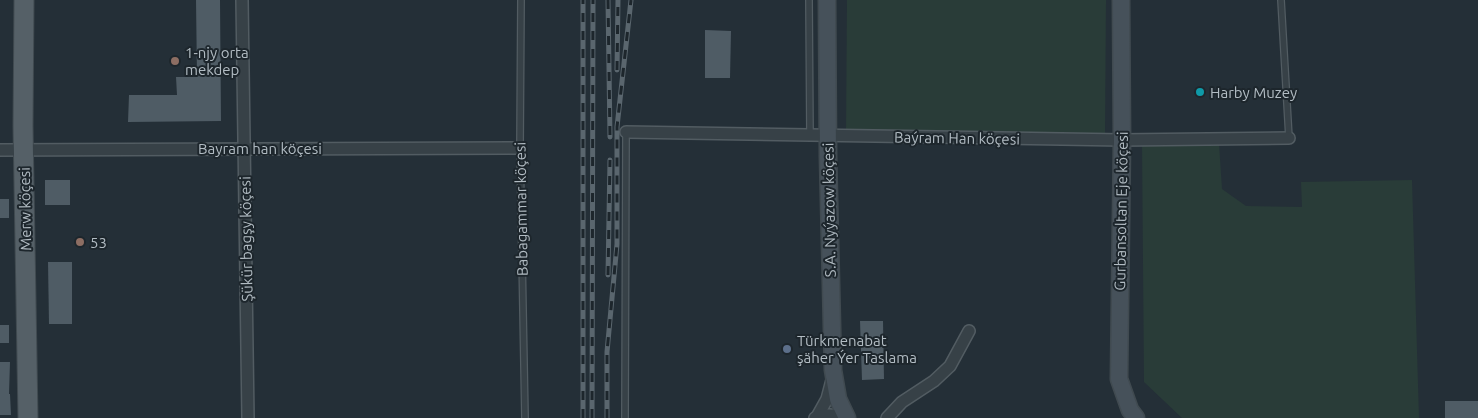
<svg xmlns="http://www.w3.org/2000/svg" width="1478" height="418" font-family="Ubuntu,sans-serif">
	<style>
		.green { fill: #293c38 }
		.building { fill: #4f5c65 }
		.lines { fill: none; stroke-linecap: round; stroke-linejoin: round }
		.lane-casing { stroke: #525c62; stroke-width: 8 }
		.street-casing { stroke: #525c62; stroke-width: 14 }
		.secondary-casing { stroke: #404a50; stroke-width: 19 }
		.primary-casing { stroke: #404a50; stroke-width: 21 }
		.lane { stroke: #374147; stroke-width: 5.5 }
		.street { stroke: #374147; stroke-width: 11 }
		.secondary { stroke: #46515a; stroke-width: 16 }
		.primary { stroke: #556067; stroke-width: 19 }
		.rail-casing { stroke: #5a666e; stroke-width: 5 }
		.rail { stroke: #1d262c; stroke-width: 3; stroke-dasharray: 9; stroke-linecap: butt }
		.education-dot { fill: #8d6e63; stroke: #1d262c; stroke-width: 2 }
		.culture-dot { fill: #0f9aa8; stroke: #1d262c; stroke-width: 2 }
		.service-dot { fill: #5c6f8a; stroke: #1d262c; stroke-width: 2 }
		.labels { text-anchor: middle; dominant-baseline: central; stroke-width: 4; stroke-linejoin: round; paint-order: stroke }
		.poi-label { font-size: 15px; fill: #b2bcc3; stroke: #1d262c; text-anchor: start }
		.street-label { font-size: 15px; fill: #b2bcc3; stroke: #1d262c }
	</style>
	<rect width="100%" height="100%" fill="#242f37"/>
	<g class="green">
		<path d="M847,0H1106L1105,134L846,131Z"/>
		<path d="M1219,144L1222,189L1246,206L1302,207L1301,182L1412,180L1419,418H1182L1144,382L1142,145Z"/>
	</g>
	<g class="building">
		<path d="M196,0H220L221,121L128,122L129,95H177L176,77H197Z"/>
		<path d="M705,30L731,31L730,78H705Z"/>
		<rect x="45" y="180" width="25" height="25"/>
		<rect x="0" y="199" width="9" height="19"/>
		<path d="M48,262H72V324H49Z"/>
		<path d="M860,321H883L884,379L862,380Z"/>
		<rect x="0" y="325" width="9" height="18"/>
		<path d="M0,362H10L9,394H10L11,415H0Z"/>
		<rect x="1445" y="401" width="33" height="17"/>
	</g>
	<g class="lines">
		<defs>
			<g id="lane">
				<path d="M521,0L520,148L525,418"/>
				<path d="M809,0L810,135"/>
				<path d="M1281,0L1289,138"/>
				<path d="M625,418L626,132"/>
			</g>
			<g id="street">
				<path d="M242,0L248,418"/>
				<path d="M626,132L1122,140L1289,138"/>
				<path d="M0,150L520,148"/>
				<path d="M817,417L827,399L832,380"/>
				<path d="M815,418C825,413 834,415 844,418"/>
				<path d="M887,418L902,402L934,381L950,366L969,331"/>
			</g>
			<g id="secondary">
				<path d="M827,0L828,156L833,370L838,399L847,418"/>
				<path d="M1121,0L1122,140L1119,379L1130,410L1136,418"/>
			</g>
			<path id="primary" d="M24,0L23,126L28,418"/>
		</defs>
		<use href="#lane" class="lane-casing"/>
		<use href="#street" class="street-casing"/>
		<use href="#secondary" class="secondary-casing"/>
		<use href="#primary" class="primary-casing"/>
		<use href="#lane" class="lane"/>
		<use href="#street" class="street"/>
		<use href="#secondary" class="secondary"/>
		<use href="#primary" class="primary"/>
		<defs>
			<g id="rail">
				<path d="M608,0L610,137"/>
				<path d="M617,70L618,0"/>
				<path d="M608,275L610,160"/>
				<path d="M583,418V0"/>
				<path d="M592,418L593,0"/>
				<path d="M607,418V352L617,244V127L631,0"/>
			</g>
		</defs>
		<use href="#rail" class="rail-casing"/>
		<use href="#rail" class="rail"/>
	</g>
	<g class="education-dot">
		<circle cx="175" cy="61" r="5"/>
		<circle cx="80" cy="242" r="5"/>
	</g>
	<circle class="culture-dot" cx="1200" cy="92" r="5"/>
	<circle class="service-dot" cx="787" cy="349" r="5"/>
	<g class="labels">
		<g class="poi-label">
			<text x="185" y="52">1-njy orta<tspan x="185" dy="17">mekdep</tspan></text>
			<text x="1210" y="92">Harby Muzey</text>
			<text x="90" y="242">53</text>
			<text x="797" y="340">Türkmenabat<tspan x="797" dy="17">şäher Ýer Taslama</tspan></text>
		</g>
		<g class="street-label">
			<text transform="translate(957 138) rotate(1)">Baýram Han köçesi</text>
			<text x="260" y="148">Bayram han köçesi</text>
			<text transform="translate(25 209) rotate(-91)">Merw köçesi</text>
			<text transform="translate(521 209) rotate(-91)">Babagammar köçesi</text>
			<text transform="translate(829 210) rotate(-91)">S.A. Nyýazow köçesi</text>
			<text transform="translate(1121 211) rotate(-89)">Gurbansoltan Eje köçesi</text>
			<text transform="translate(246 239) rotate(-91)">Şükür bagşy köçesi</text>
		</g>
	</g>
</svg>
